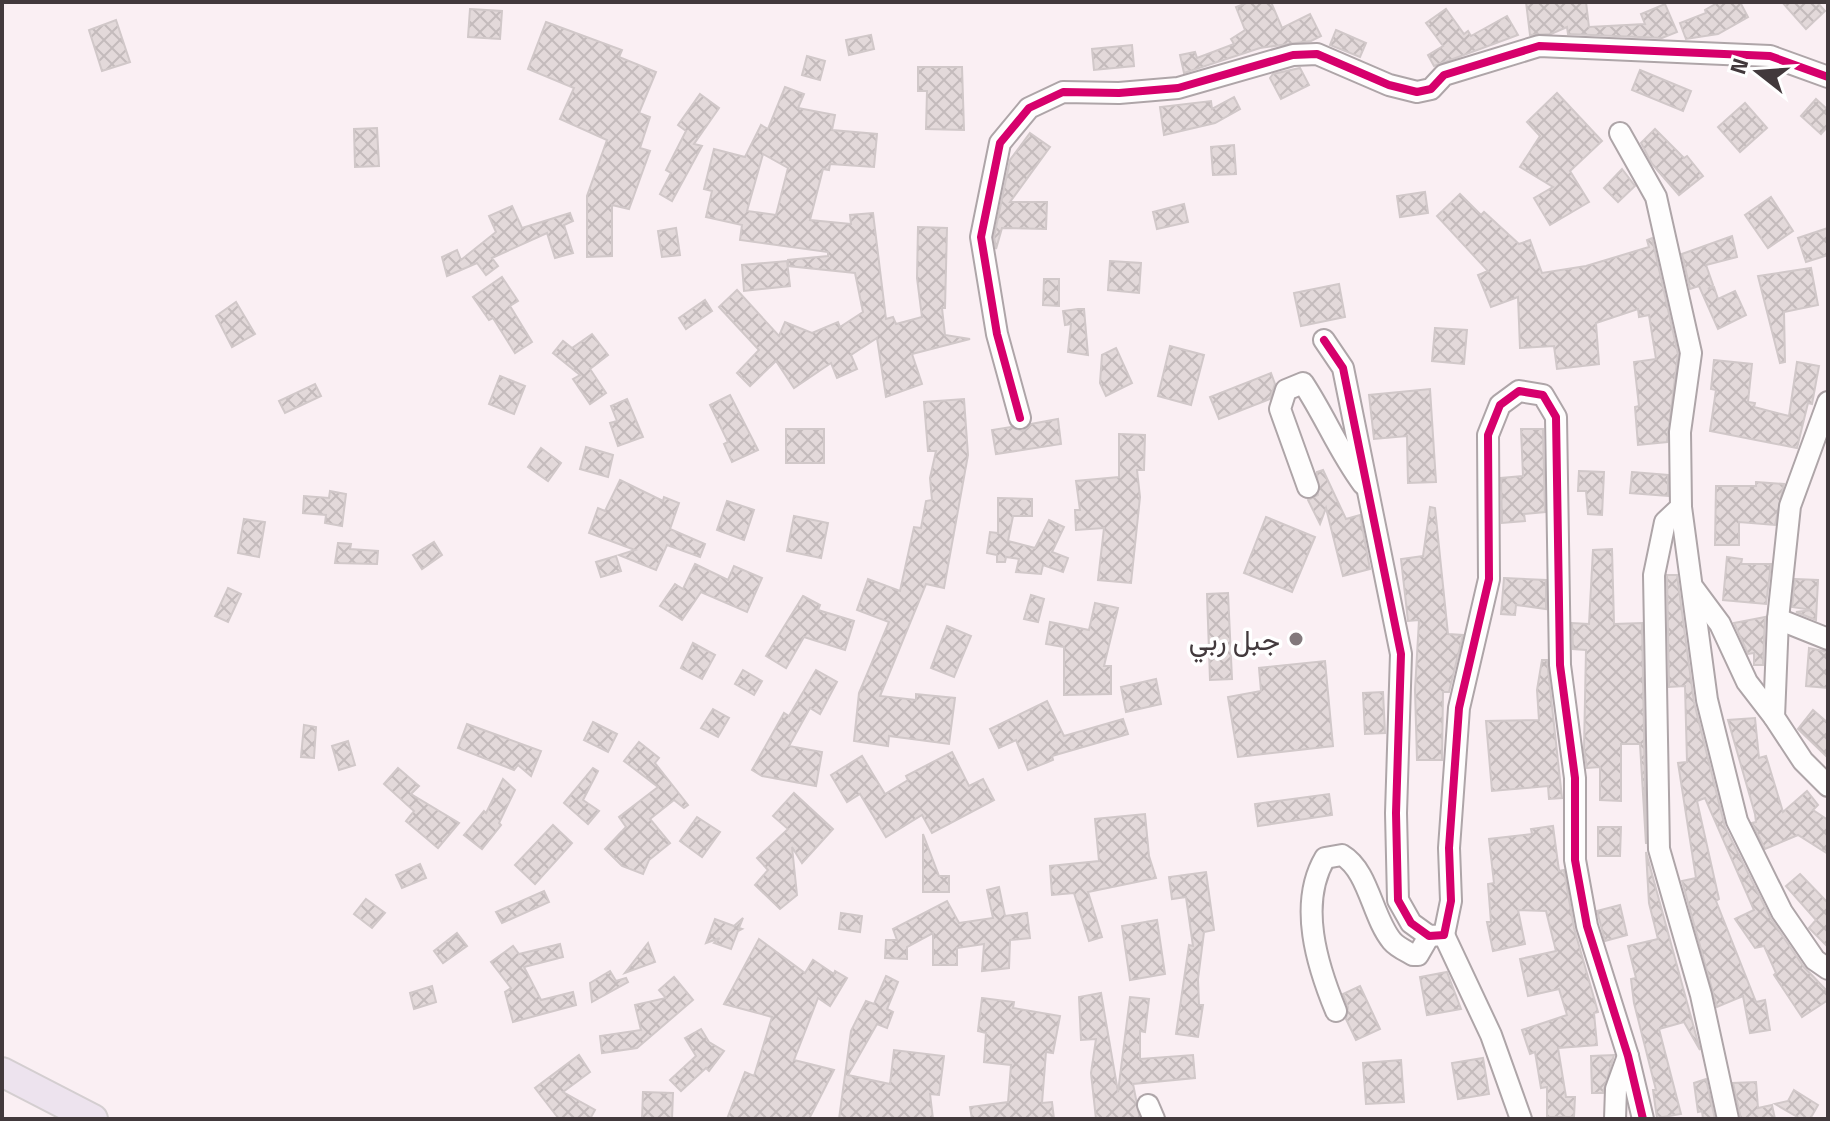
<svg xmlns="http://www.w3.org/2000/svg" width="1830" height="1121" font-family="'Titillium Web',Vazirmatn,sans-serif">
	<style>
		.building { fill: url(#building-cross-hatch); stroke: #d1c8c9; stroke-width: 2; fill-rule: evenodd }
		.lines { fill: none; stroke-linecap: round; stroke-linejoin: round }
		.minor-casing { stroke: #aea5a8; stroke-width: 24 }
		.highway-casing { stroke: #d4ced0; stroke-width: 32 }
		.minor { stroke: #fefdfd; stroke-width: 20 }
		.highway { stroke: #ede3ee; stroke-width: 28 }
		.cycleway-casing { stroke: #fff; stroke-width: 13 }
		.cycleway { stroke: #d6006c; stroke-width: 8 }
		.poi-dot { fill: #82797c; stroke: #fff; stroke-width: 3 }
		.labels { text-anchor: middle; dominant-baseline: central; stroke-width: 7; stroke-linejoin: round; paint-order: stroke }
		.poi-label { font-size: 28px; fill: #42393c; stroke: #fff; text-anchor: end }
	</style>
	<defs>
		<pattern id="building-cross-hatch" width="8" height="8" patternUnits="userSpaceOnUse" patternTransform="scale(2)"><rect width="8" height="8" fill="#e3d9da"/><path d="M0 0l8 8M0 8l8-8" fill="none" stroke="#c4bbbc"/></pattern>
	</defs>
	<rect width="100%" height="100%" fill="#faeff3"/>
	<g class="building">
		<path d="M1249,2H1271L1282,28L1310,14L1321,36L1311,41L1260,48L1184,73L1180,55L1195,52L1197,58L1234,44L1231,39L1245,30L1236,7Z"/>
		<path d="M1526,2H1586L1589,27L1645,24L1641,14L1665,4L1677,32L1662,38L1568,34L1567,27L1551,34L1530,35Z"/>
		<path d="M1719,2H1740L1748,17L1718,34L1686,39L1680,23L1706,13L1705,10Z"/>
		<path d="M1782,2H1817L1825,11L1806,29Z"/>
		<path d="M470,9L502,11L500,39L468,37Z"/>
		<path d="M1446,9L1464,34L1468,31L1471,36L1507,16L1518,35L1434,66L1428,55L1443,46L1426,23Z"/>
		<path d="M116,20L130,62L102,71L89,30Z"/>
		<path d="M546,22L622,50L619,57L656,72L639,113L650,117L640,148L650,151L629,209L612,205V256L587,257V196L607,140L560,119L574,88L528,69Z"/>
		<path d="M1336,30L1366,43L1360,57L1330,45Z"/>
		<path d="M871,35L874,49L849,55L846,40Z"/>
		<path d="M1132,45L1134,66L1094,70L1092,49Z"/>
		<path d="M807,56L825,61L820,80L802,75Z"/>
		<path d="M918,67H962L964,130L926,129L927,91H918Z"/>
		<path d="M1300,68L1309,85L1281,99L1270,78L1273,74Z"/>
		<path d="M1640,70L1691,91L1683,111L1632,90Z"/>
		<path d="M785,87L804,94L798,108L835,115L832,130L877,134L874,167L830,164L829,170L823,169L810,220L851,224L850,215L873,213L886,319L893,317L896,324L922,317L917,278L918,227L947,228L945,308H942L945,335L970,339L912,354L922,384L886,397L877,338L851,355L857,369L837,378L831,363L794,388L776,361L750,386L737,373L759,350L719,307L737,290L779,336L785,322L812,333L838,322L840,327L863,312L855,273L788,266V260L828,256V252L740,240L742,225L706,217L712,191L704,189L714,149L745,157L761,125L768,129ZM763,154L788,168L776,215L747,211Z"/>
		<path d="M1557,93L1602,141L1570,171L1589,202L1550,225L1534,198L1553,187L1520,167L1540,136L1527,122Z"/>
		<path d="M700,94L719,108L694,144L702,146L672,201L660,194L671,173L666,170L686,131L678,125Z"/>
		<path d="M1234,97L1240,109L1215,123L1164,135L1160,107L1211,101L1212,109Z"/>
		<path d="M1816,99L1828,110V126L1821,134L1801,116Z"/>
		<path d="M1745,103L1767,128L1740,152L1718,127Z"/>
		<path d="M377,128L379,166L355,167L354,129Z"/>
		<path d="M1655,129L1684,158L1687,156L1703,176L1679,195L1652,164L1641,143Z"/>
		<path d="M1030,133L1050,147L1010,202H1047L1046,229L1002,228L996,249L994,237L1010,160Z"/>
		<path d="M1234,145L1236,174L1213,175L1211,147Z"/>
		<path d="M1622,169L1635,186L1618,202L1604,188Z"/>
		<path d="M1425,192L1428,213L1400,217L1397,196Z"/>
		<path d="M1460,194L1481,215L1484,212L1519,244L1530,240L1542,273L1586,266L1649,247L1647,240L1652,238L1678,354L1667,442L1638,445L1635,407L1639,406L1634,362L1656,359L1649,315L1639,317L1638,309L1596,323L1599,364L1557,369L1554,346L1520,348L1518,297L1491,307L1478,275L1488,271L1437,216Z"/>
		<path d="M1771,197L1793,231L1768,248L1745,215Z"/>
		<path d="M1184,204L1188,222L1157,229L1153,212Z"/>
		<path d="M512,206L522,228L570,213L573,221L564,225L573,253L555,258L547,233L492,258L498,266L486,275L477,263L447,276L442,257L457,250L461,260L496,232L489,216Z"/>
		<path d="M676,228L680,255L662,257L658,231Z"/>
		<path d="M1828,228V255L1806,262L1798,238Z"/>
		<path d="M1732,236L1737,257L1706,265L1713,285L1708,289L1714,287L1718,299L1735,291L1746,315L1718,329L1699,286L1690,289L1682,254Z"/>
		<path d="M787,261L790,286L744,291L742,265Z"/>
		<path d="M1110,261L1141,263L1139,293L1108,290Z"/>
		<path d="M1811,268L1818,305L1784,312L1785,362L1780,363L1758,276Z"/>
		<path d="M502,277L518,301L510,306L532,342L515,353L493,318L489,320L473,297Z"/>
		<path d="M1044,279H1059V306L1043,305Z"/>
		<path d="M1339,284L1345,317L1301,326L1294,293Z"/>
		<path d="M705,300L712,311L686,329L679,318Z"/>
		<path d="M236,302L255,334L232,347L216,316Z"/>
		<path d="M1078,309H1084L1088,355L1068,352L1071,324L1065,325L1063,311Z"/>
		<path d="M1435,328L1467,330L1464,364L1432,361Z"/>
		<path d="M592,334L608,355L590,369L606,393L590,404L573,379L580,375L553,353L563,341L572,348Z"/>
		<path d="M1170,346L1204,355L1191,405L1158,396Z"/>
		<path d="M1116,348L1132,383L1106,396L1100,383L1102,355Z"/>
		<path d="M1714,360L1752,364L1748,402L1755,403L1754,407L1789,416L1797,362L1819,366L1812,404L1808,403L1797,448L1710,431L1716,390L1711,389Z"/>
		<path d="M1271,373L1275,384L1270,399L1219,419L1210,397Z"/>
		<path d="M500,376L525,386L514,414L489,404Z"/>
		<path d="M315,384L321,396L285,413L279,401Z"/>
		<path d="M1430,389L1436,482L1408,483L1407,436L1374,439L1369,395Z"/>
		<path d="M730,395L758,450L732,462L724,444L728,442L710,405Z"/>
		<path d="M627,399L643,437L618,446L610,423L617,421L611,406Z"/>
		<path d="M964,399L968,455L944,588L926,584L880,696L916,700V694L955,698L949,744L889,736L888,746L854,741L859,693L889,622L857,610L868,579L900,591L914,527L921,528L926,501L932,500L930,478L936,451H928L924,402Z"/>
		<path d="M1058,419L1061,444L996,454L992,430L1011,427L1023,431L1031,424Z"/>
		<rect x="786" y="429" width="38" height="34"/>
		<path d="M1521,429H1543L1545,512L1524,514L1525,521L1502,523L1501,478L1523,476Z"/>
		<path d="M1119,434L1145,435L1144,470H1137L1140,497L1131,583L1098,580L1104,528L1076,530L1075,510H1080L1076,481L1119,477Z"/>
		<path d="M586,447L613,455L608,477L580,469Z"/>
		<path d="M541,448L561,463L548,481L528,467Z"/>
		<path d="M1323,470L1346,519L1360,515L1370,569L1343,576L1326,508L1320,524L1308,500L1318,495L1317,472Z"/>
		<path d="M1579,471L1604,472L1602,515L1588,514L1586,491H1578Z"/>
		<path d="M1632,472L1668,475V496L1630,493Z"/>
		<path d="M620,480L663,501L664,497L679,503L670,529L705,544L700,557L667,545L656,570L619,555L635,550L589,533L598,508L605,511Z"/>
		<path d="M1756,482L1784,484L1775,525L1739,522V545H1715L1716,486H1756Z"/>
		<path d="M330,491L346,494L342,526L325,523L326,515L303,513L304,496L329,498Z"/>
		<path d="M998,498L1032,499V516H1013L1008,541L1035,548L1049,520L1064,527L1052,552L1068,558L1063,572L1043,565L1041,574L1016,572L1019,559L1006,557L1005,562H997V555L987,553L990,532L998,533Z"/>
		<path d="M727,501L754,510L744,540L717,530Z"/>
		<path d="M1430,507L1435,508L1448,634L1463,635L1449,692H1443L1442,760H1417L1415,690L1419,620L1408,621L1401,559L1423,556Z"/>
		<path d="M794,516L828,523L821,558L787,551Z"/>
		<path d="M1266,517L1315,537L1292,592L1244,573Z"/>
		<path d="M244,519L265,522L259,557L238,553Z"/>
		<path d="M434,542L442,555L422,569L413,555Z"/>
		<path d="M338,543L351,544L350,549L378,551L377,564L335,563Z"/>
		<path d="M1612,549L1614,624L1642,623L1646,844L1640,744H1621V801L1600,800V767L1587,768L1584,750L1586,650L1573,649L1572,623L1589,624L1593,550Z"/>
		<path d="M616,556L621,571L601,577L596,562Z"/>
		<path d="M1727,557L1742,559L1741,564H1771L1766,604L1723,600Z"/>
		<path d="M695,564L728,580L734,566L762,578L747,612L701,592L682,620L660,606L675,584L683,589Z"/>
		<path d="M1667,575H1677L1694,702L1725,827L1771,919L1804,967L1828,992V1000L1802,1017L1774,975L1776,973L1764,946L1755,948L1735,919L1754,910L1705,798L1697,801L1719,899L1716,901L1756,1002L1765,1000L1770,1030L1750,1033L1743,996L1717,1007L1682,881L1696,878L1678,763L1687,762L1685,686L1669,687Z"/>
		<path d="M1504,578L1546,580V609L1516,605L1515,615L1501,614Z"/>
		<path d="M1795,579L1818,580L1816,620L1796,612L1812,610L1792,607Z"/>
		<path d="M228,588L241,594L228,622L215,616Z"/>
		<path d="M1228,593L1232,679L1210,680L1207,594Z"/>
		<path d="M1031,595L1044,599L1038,622L1024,619Z"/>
		<path d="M803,596L820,605L818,610L854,621L845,650L804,637L786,668L766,656Z"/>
		<path d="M1095,603L1118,608L1104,666H1111V694L1064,695V647L1046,644L1050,622L1089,630Z"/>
		<path d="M1765,617L1763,665H1754V653L1748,654L1734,623Z"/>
		<path d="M947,626L971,636L954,677L931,668Z"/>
		<path d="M693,643L715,655L702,679L681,668Z"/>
		<path d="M1809,648L1828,652V688L1806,686Z"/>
		<path d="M1542,660H1547L1562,798L1549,799L1548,786L1492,791L1486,721L1539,720L1537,690Z"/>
		<path d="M1325,661L1333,746L1238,757L1228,697L1261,691L1259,668Z"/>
		<path d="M743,670L762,681L754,695L735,684Z"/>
		<path d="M816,670L837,682L820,714L810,708L789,746L822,752L816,786L762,776L752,770L784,713L789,716Z"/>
		<path d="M1156,679L1161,704L1126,712L1121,687Z"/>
		<path d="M1383,692L1385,733L1365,734L1363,693Z"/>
		<path d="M1047,701L1064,736L1123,719L1128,734L1052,756L1053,760L1028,770L1016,740L999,748L990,729Z"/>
		<path d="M713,709L729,718L718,737L701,728Z"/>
		<path d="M1813,710L1828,723V758L1798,729Z"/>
		<path d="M1755,718L1759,758L1766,756L1783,812L1807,791L1818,805L1813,810L1828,820V854L1798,835L1765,849L1752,823L1756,822L1755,814L1728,720Z"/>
		<path d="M593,722L617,734L608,752L584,740Z"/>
		<path d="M467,724L541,751L531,776L518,765L514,770L458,748Z"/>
		<path d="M304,725L316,727L314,758L301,757Z"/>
		<path d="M348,741L355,765L339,770L332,746Z"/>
		<path d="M639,742L659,758L655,763L688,805L684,808L674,800L650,819L670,843L649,860L643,874L622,866L605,849L626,827L619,817L658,787L624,761Z"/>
		<path d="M952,752L969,786L983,779L994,800L932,833L922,815L886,837L860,794L847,802L831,775L862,756L885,794L908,780L906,776Z"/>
		<path d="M398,768L419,786L411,794L459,823L438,848L406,821L414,811L384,784Z"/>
		<path d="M593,768L598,771L583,800L599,811L588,824L564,803Z"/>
		<path d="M503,779L515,790L499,823L501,825L482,849L464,835L484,811L486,813Z"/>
		<path d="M794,793L833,829L802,863L792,847L797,895L780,909L755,885L768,870L757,858L788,829L773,816Z"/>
		<path d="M1329,794L1332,815L1258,826L1255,804Z"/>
		<path d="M1145,814L1149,856L1156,878L1088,892L1102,937L1089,941L1074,893L1052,895L1050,866L1099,861L1095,819Z"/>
		<path d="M697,817L720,832L702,857L680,841Z"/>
		<path d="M553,825L572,843L535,884L515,865Z"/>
		<path d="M1553,826L1559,871L1564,870L1574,928L1598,1012L1594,1013L1597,1045L1558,1048L1566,1097H1575L1574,1117H1547V1087L1541,1088L1535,1052L1530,1054L1522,1030L1567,1015L1559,989L1528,996L1520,959L1556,951L1546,911L1518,910L1525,944L1493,951L1487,922H1491L1488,884L1494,883L1489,839L1532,834L1531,829Z"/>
		<path d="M1598,827H1621L1620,856H1598Z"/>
		<path d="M923,834L939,876H949V892H923Z"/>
		<path d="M1646,852L1700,1050L1684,1022L1659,1029L1681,1114L1657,1118L1653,1090H1656L1634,1003L1631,979L1636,978L1628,946L1658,939L1649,903Z"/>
		<path d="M420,864L426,878L402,888L396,875Z"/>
		<path d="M1206,872L1214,930L1204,932L1198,979L1199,1005H1203L1198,1037L1176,1034L1189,945L1193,946L1186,897L1172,899L1169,877Z"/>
		<path d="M1800,874L1828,903V947L1809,928L1816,920L1786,886Z"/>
		<path d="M999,887L1005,916L1027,913L1030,938L1010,940L1009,968L982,971L984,944L957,948V965H933V933L907,947V959L885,958L886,940H897L893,929L947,901L959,923L993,918L987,890Z"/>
		<path d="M544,891L549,902L502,923L496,912Z"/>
		<path d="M366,899L385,913L372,928L354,914Z"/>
		<path d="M1620,905L1627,935L1605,941L1597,911Z"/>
		<path d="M841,913L862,916L860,932L839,929Z"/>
		<path d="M743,918L739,928L742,929L738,931L731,949L714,943L720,938L706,943L715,919L734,926Z"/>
		<path d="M1157,920L1165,974L1130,980L1122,926Z"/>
		<path d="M457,933L467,946L443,963L434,951Z"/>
		<path d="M759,939L805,973L813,960L834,974L835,971L847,978L830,1006L818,998L794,1060L834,1070L809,1119H727L745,1072L754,1076L772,1017L724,1004Z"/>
		<path d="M648,943L655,962L625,973Z"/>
		<path d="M560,944L563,957L524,967L541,1000L573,992L576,1005L513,1022L505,992L511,988L491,962L513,946L519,954Z"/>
		<path d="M610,971L616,981L626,978L628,982L592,1002L590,983Z"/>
		<path d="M1447,972L1461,1009L1427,1015L1420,977Z"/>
		<path d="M886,976L898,982L887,1009L893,1012L887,1028L877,1024L848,1075L890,1084L894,1050L944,1056L939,1095L930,1094L933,1119H839L851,1031L866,1001L874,1004Z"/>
		<path d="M674,977L693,1000L637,1048L602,1053L600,1036L641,1030L635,1005L666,998L659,990Z"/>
		<path d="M432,986L436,1002L414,1009L410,993Z"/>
		<path d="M1360,986L1380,1029L1356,1040L1346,1019L1348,1007L1343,994Z"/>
		<path d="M1101,993L1118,1092L1130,997L1149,999L1145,1032L1140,1031V1059L1193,1055L1195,1078L1133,1084L1140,1119H1096L1091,1073L1096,1039L1081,1040L1079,997Z"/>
		<path d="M982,998L1014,1002L1013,1008L1060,1016L1053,1053L1046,1052L1042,1103L1052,1102L1054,1119H972L970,1107L1008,1102L1011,1065L984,1062L986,1033L978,1031Z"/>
		<path d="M701,1029L709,1042L724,1051L709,1071L706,1068L681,1091L670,1080L696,1056L685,1038Z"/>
		<path d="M579,1055L590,1072L563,1092L595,1110L590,1119H559L535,1088Z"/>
		<path d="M1614,1055L1603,1093H1592L1591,1056Z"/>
		<path d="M1483,1058L1489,1094L1458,1099L1452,1063Z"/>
		<path d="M1401,1060L1404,1102L1366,1104L1363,1063Z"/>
		<path d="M1706,1079L1715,1119H1703L1702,1111L1698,1112L1694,1083Z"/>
		<path d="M1756,1082L1758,1108L1772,1105L1775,1119H1741L1733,1083Z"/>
		<path d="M1794,1090L1818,1105L1810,1119H1801L1775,1104L1788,1101Z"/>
		<path d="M643,1092L673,1093L672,1119H642Z"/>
	</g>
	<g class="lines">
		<defs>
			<g id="minor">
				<path d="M1620,133L1656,197L1691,353L1680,432L1681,507L1707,700L1737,821L1782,912L1815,960L1828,969"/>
				<path d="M1324,340L1343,368L1401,654L1396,813L1398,900L1411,923L1429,936L1444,935L1451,901L1449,848L1459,708L1489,579L1488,435L1500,405L1519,391L1543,395L1556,417L1560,665L1575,778V860L1587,926L1628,1056L1643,1119"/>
				<path d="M1828,402L1790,506L1778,619L1774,717L1803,761L1828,786"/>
				<path d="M1020,418L997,334L981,237L1000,143L1029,108L1063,92L1119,93L1178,88L1293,55L1317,54L1389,85L1417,92L1431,89L1444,75L1539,46L1770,56L1828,77"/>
				<path d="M1308,487L1280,409L1286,390L1303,383C1325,416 1339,452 1363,484"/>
				<path d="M1681,507L1665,522L1654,575L1659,849L1701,995L1728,1119"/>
				<path d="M1694,589L1720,624L1747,682L1774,717"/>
				<path d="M1778,619L1828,639"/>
				<path d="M1444,935L1491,1035L1521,1119"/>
				<path d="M1336,1011C1317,965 1298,904 1325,858L1342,855C1369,871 1372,917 1392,941C1397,947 1406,951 1413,955H1418L1429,936"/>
				<path d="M1148,1105L1154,1119"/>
				<path d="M1615,1119L1616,1089L1628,1056"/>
			</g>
			<path id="highway" d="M2,1072L93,1119"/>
		</defs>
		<use href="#minor" class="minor-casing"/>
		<use href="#highway" class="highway-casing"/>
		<use href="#minor" class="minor"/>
		<use href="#highway" class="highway"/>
		<defs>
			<g id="cycleway">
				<path d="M1324,340L1343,368L1401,654L1396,813L1398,900L1411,923L1429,936L1444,935L1451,901L1449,848L1459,708L1489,579L1488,435L1500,405L1519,391L1543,395L1556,417L1560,665L1575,778V860L1587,926L1628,1056L1643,1119"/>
				<path d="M1020,418L997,334L981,237L1000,143L1029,108L1063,92L1119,93L1178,88L1293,55L1317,54L1389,85L1417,92L1431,89L1444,75L1539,46L1770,56L1828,77"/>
			</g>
		</defs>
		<use href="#cycleway" class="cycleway-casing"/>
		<use href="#cycleway" class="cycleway"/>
	</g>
	<circle class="poi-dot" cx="1296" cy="639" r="8"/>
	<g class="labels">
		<g class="poi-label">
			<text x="1280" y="639">جبل ربي</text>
		</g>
	</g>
	<rect width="1830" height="1121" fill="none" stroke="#42393c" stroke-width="8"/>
	<g transform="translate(1758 72) rotate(287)" stroke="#ffffff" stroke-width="6" paint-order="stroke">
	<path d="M0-6L14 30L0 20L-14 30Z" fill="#42393c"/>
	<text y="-12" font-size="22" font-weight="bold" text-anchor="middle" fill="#42393c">N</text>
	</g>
</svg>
